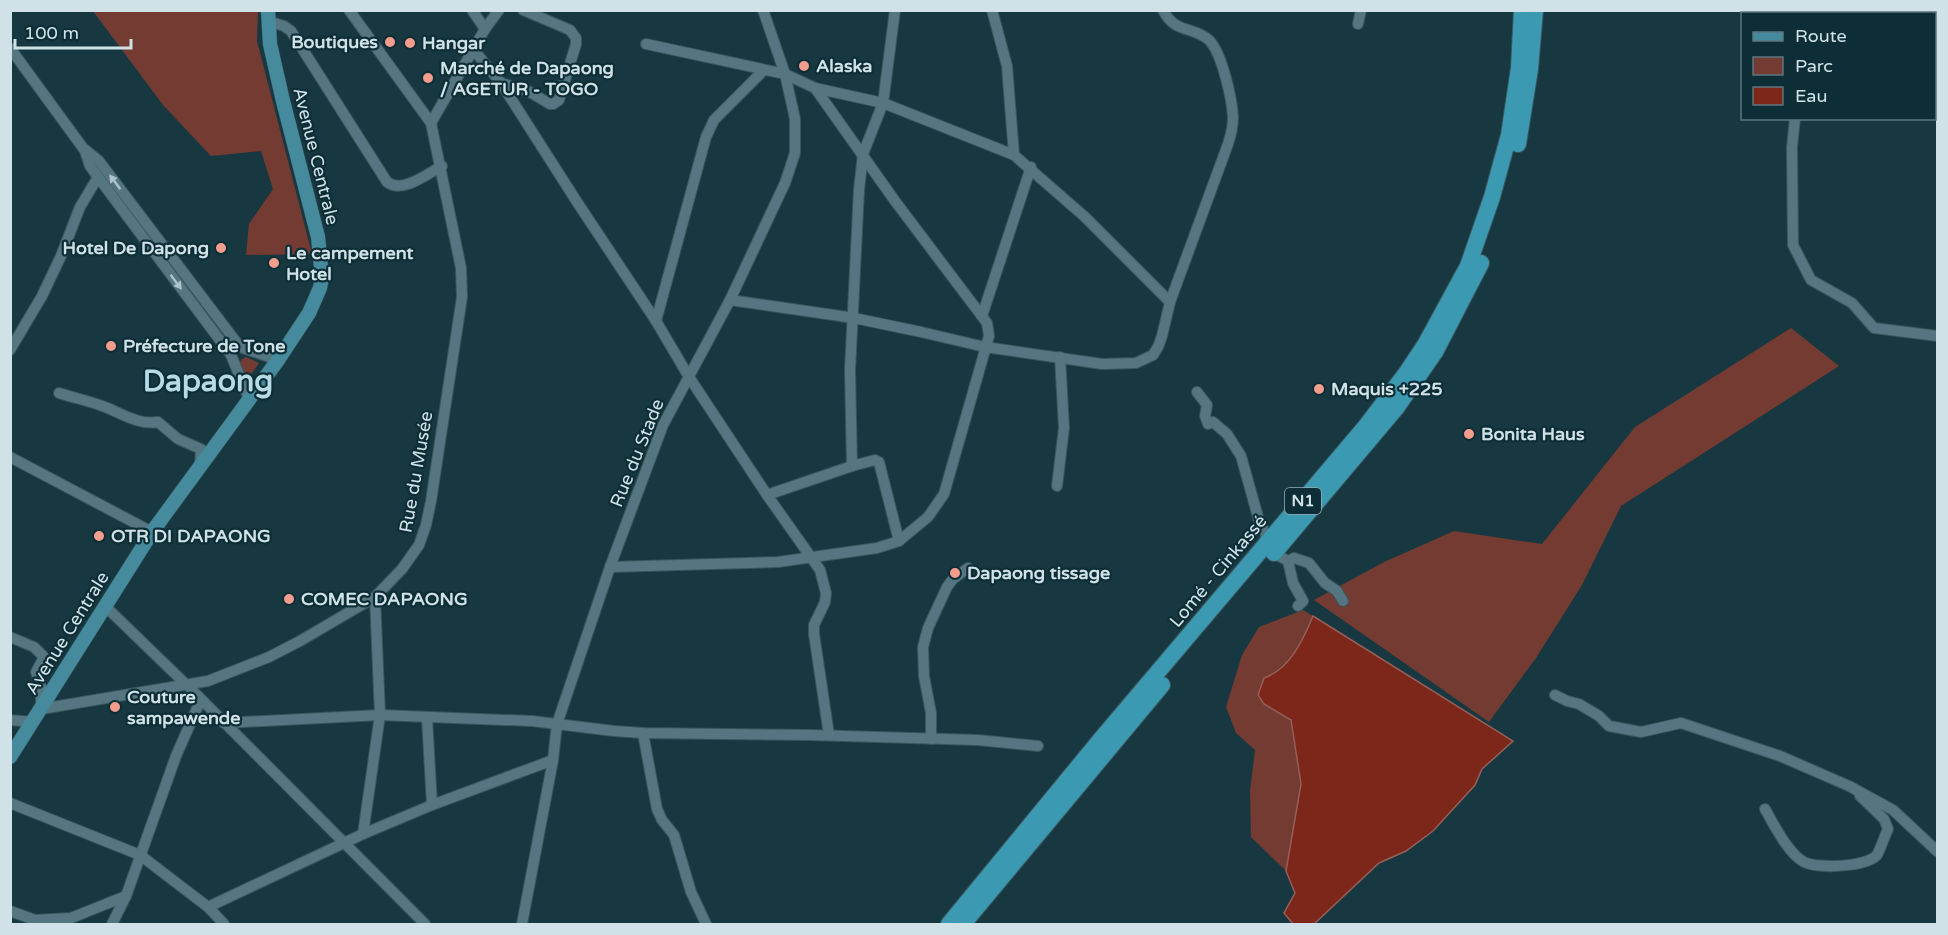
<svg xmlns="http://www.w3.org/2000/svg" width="1948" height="935" font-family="'Varela Round',sans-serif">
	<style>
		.green { fill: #733b31 }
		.water { fill: #7c271a; stroke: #955f58; stroke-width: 1.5 }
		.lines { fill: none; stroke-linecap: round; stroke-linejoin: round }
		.minor-casing { stroke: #3a565d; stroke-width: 12 }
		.major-casing { stroke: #3a565d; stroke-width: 15 }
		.highway-casing { stroke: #3a565d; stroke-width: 18 }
		.minor { stroke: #557680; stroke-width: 10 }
		.major { stroke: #458b9d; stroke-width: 14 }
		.highway { stroke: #3b99b1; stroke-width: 16 }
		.oneway { fill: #abc2c8 }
		.poi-dot { fill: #f49d8d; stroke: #0d2e37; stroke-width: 2 }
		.labels { text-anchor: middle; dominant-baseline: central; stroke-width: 4.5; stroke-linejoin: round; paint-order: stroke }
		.shield { fill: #0d2e37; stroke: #96acb2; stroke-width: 1.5 }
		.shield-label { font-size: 16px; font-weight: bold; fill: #d0e2e7 }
		.poi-label { font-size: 18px; font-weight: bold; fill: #d0e2e7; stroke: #0d2e37; text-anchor: start }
		.street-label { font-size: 18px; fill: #d0e2e7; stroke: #0d2e37 }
		.town-label { font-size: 30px; font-weight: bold; fill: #b7dbe6; stroke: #0d2e37 }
	</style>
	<rect width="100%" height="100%" fill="#183841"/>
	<g class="green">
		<path d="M93,11H258L257,41L312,254L246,255L249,224L273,189L261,151L211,156L163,105Z"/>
		<path d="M1791,328L1839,366L1621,506L1582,585L1536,658L1489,722L1314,600L1384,562L1454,531L1542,544L1635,427Z"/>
		<path d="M246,357L259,363L248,379L239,364L242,359Z"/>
		<path d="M1303,610L1313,616L1300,647L1276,674L1264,704L1291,720L1301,784L1286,871L1251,837L1250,790L1255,750L1236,733L1226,707L1242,655L1259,627Z"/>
	</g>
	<path class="water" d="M1313,616L1513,741L1482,769L1475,785L1433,831L1406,851L1379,863L1314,924H1293L1284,913L1295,893L1286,871L1301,784L1291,720L1264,704L1258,695L1264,678C1290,669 1303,640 1313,616Z"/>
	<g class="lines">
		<defs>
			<g id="minor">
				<path d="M472,10L485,29"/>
				<path d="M992,10L1007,66L1014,155"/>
				<path d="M1795,10L1796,14"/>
				<path d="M1870,14V10"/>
				<path d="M268,21L284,26L291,31L387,182C402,194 427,174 442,166"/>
				<path d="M1358,24L1361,10"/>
				<path d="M10,48L83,148L99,161L240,347L278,360"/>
				<path d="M473,49L501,83L577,202L656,321L689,377L767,495L820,570L826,593L825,602L814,625V634L829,735"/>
				<path d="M501,83L528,91L550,104H553L559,100L576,44V38L570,30L523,10"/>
				<path d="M815,88L883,103L1014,155L1085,217L1170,302"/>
				<path d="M1795,118L1792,147L1793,245L1811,280L1852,303L1874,328L1938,336"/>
				<path d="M431,123L485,29L499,10"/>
				<path d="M85,151L90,166L98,177L231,355L249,399"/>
				<path d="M730,300L854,318L921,332L985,347L1102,364L1136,363L1153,355L1158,347L1162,336L1170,302L1228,144C1231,135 1233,126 1233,117C1232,99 1222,53 1209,40C1193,26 1175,34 1163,10"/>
				<path d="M982,316L1031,167"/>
				<path d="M656,321L706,137L714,120L763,71"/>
				<path d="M10,350L42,296L61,256L80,207L98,177"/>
				<path d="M1197,392L1207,405L1205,416L1208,424L1213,422L1227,434L1241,456L1260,524L1266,534L1265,546"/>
				<path d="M59,393C74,398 90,401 105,407C123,414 138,425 158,422L178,439L201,449L200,467"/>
				<path d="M10,457L152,532"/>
				<path d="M852,466L875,460L879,462L899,541"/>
				<path d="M1057,486L1064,428L1060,357"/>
				<path d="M767,495L852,466L850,370L859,190L863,154L883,103L895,10"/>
				<path d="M1274,553L1288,561L1293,583L1303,601L1298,606"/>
				<path d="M1288,561L1294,558L1309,563L1325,583L1337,591L1343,601"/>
				<path d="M610,567L778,562L877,548L899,541L928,517L944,494L989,336L987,323L895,201L815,88L785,74L646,44"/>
				<path d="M105,606L198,696L425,924"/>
				<path d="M10,637L34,647L44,657L36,672L41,687V709L208,681L269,657L300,641L375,597L402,569L419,545L426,525L431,501L462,297L461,268L431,123L349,10"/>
				<path d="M1555,695L1567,701L1579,704L1599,716L1609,726L1641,732L1681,723L1780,756L1849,786L1893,810L1938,852"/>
				<path d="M427,718L432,805"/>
				<path d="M10,720L33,722"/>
				<path d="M224,723L380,715L532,721L614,731L643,733L810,735L978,740L1038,746"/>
				<path d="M643,733L657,809L662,820L674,835L691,892L706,924"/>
				<path d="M931,739V713L924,676L923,647L928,628L947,587L953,579L968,568"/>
				<path d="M10,803L140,855L208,907L363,834L432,805L553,760"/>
				<path d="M1765,809C1774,825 1788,853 1804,862C1818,869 1866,867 1877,855C1880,850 1885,835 1888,829L1884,819L1860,796"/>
				<path d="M363,834L380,715L375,597"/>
				<path d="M208,907L224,924"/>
				<path d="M10,911L35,920L71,918L126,896L176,756L198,706V696"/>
				<path d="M112,924L126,896"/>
				<path d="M522,924L553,760L557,724L610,567L663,425L730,300L785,183L795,153V119L785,74L763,10"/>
			</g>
			<path id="major" d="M10,757L152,532L278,360L309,313L320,288L322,277L318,237L283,101L270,44L268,10"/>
			<g id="highway">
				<path d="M1518,144L1530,69L1535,10"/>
				<path d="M1274,553L1397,407L1435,352L1481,263"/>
				<path d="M949,924L1101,739L1366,426L1407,372L1425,345L1468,266L1492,197L1509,135L1519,68L1522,10"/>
				<path d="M963,924L1162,685"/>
			</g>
		</defs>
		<use href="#minor" class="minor-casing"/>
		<use href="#major" class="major-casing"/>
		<use href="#highway" class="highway-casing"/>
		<use href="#minor" class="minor"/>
		<use href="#major" class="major"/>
		<use href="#highway" class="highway"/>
	</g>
	<defs><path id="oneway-solid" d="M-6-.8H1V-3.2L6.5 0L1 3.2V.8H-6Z" transform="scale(1.5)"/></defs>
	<g class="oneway">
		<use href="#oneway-solid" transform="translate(115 182) rotate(-127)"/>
		<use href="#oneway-solid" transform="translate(176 282) rotate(53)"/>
	</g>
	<g class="poi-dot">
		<circle cx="390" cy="42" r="6"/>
		<circle cx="410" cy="43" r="6"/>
		<circle cx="804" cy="66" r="6"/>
		<circle cx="428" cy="78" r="6"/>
		<circle cx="221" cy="248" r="6"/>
		<circle cx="274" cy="263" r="6"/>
		<circle cx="111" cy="346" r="6"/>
		<circle cx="1319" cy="389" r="6"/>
		<circle cx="1469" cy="434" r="6"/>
		<circle cx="99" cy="536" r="6"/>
		<circle cx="955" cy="573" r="6"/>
		<circle cx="289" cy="599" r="6"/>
		<circle cx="115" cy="707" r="6"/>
	</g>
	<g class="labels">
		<rect class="shield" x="1285" y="488" width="36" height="26" rx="4.5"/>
		<g class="shield-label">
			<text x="1303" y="501">N1</text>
		</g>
		<g class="poi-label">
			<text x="378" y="42" text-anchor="end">Boutiques</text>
			<text x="422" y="43">Hangar</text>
			<text x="816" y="66">Alaska</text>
			<text x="440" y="68">Marché de Dapaong<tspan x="440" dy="21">/ AGETUR - TOGO</tspan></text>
			<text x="209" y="248" text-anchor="end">Hotel De Dapong</text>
			<text x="286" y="253">Le campement<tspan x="286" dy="21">Hotel</tspan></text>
			<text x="123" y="346">Préfecture de Tone</text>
			<text x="1331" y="389">Maquis +225</text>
			<text x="1481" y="434">Bonita Haus</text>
			<text x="111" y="536">OTR DI DAPAONG</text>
			<text x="967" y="573">Dapaong tissage</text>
			<text x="301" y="599">COMEC DAPAONG</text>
			<text x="127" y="697">Couture<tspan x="127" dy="21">sampawende</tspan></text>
		</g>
		<g class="street-label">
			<text transform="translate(316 156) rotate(76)">Avenue Centrale</text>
			<text transform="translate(637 453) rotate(-68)">Rue du Stade</text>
			<text transform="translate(416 472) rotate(-80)">Rue du Musée</text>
			<text transform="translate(1218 571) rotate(-50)">Lomé - Cinkassé</text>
			<text transform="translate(67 633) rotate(-58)">Avenue Centrale</text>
		</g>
		<g class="town-label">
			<text x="208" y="381">Dapaong</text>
		</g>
	</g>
	<rect width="1948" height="935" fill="none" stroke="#d0e2e7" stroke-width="24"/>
	<rect x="1741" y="12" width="195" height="108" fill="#0d2e37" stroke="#5b767d" stroke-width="1.5"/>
	<rect x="1753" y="32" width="30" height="9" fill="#458b9d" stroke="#5b767d" stroke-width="1.5"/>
	<text x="1795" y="42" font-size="18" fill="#d0e2e7">Route</text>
	<rect x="1753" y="57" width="30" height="18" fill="#733b31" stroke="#5b767d" stroke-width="1.5"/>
	<text x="1795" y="72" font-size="18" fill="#d0e2e7">Parc</text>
	<rect x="1753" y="87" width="30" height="18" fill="#7c271a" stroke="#5b767d" stroke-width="1.5"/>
	<text x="1795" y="102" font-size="18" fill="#d0e2e7">Eau</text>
	<path d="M15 39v9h116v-9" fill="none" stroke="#d0e2e7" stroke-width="3"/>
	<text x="24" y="39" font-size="18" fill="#d0e2e7" stroke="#0d2e37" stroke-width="4.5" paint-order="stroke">100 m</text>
</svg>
